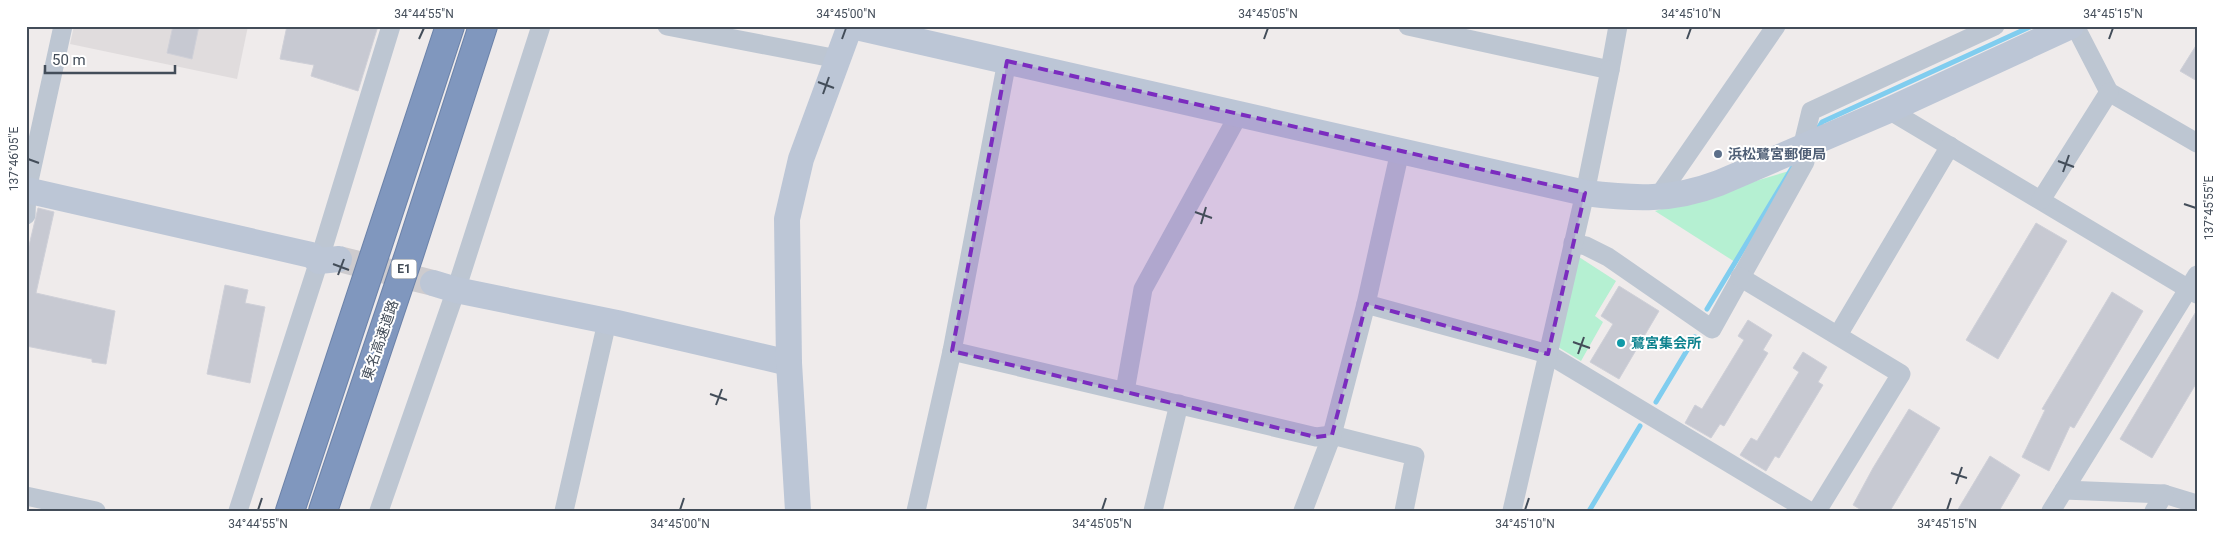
<svg xmlns="http://www.w3.org/2000/svg" width="2223" height="537" font-family="Roboto,'Noto Sans JP',sans-serif">
	<style>
		.education { fill: #e0dcdd }
		.green { fill: #b5f0d2 }
		.lines { fill: none; stroke-linecap: round; stroke-linejoin: round }
		.stream { stroke: #80cdef; stroke-width: 5 }
		.building { fill: #c7c9d2; stroke: #cfd0d8 }
		.secondary-tunnel { stroke: #cdcbce; stroke-width: 26; stroke-dasharray: 26 13; stroke-linecap: butt }
		.highway-casing { stroke: #6b82a9; stroke-width: 30 }
		.street { stroke: #bdc6d2; stroke-width: 19 }
		.secondary { stroke: #bcc6d6; stroke-width: 26 }
		.highway { stroke: #8097be; stroke-width: 28 }
		.marked { fill: #7b2cbf; fill-opacity: 0.2; stroke: #7b2cbf; stroke-width: 4; stroke-dasharray: 10 6; stroke-linejoin: round }
		.ticks { fill: none; stroke: #434d59; stroke-width: 2 }
		.service-dot { fill: #5c6f8a; stroke: #fff; stroke-width: 2 }
		.culture-dot { fill: #0f9aa8; stroke: #fff; stroke-width: 2 }
		.labels { text-anchor: middle; dominant-baseline: central; stroke-width: 4; stroke-linejoin: round; paint-order: stroke }
		.shield { fill: #fff; stroke: #7b828b; stroke-width: 1 }
		.shield-label { font-size: 12px; font-weight: bold; fill: #434d59 }
		.service-label { font-size: 14px; font-weight: bold; fill: #4e5e75; stroke: #fff; text-anchor: start }
		.street-label { font-size: 14px; fill: #434d59; stroke: #fff }
		.culture-label { font-size: 14px; font-weight: bold; fill: #0d838f; stroke: #fff; text-anchor: start }
		.neatline { fill: none; stroke: #434d59; stroke-width: 2 }
		.ticks-label { font-size: 12px; text-anchor: middle; fill: #434d59 }
	</style>
	<rect width="100%" height="100%" fill="#efebeb"/>
	<path class="education" d="M74,26H248L237,79L70,44Z"/>
	<g class="green">
		<path d="M1789,171L1735,262L1655,211Z"/>
		<path d="M1579,257L1616,281L1595,316L1603,322L1581,361L1558,347Z"/>
	</g>
	<g class="lines">
		<g class="stream">
			<path d="M1817,130L1822,122L2032,26"/>
			<path d="M1707,309L1792,168"/>
			<path d="M1656,402L1695,337"/>
			<path d="M1589,511L1640,426"/>
		</g>
	</g>
	<g class="building">
		<path d="M173,26H199L192,59L167,53Z"/>
		<path d="M287,26H378L358,91L311,76L314,65L280,59Z"/>
		<path d="M2197,44V81L2180,71Z"/>
		<path d="M38,208L54,212L36,293L115,311L106,364L92,362V359L26,346V258Z"/>
		<path d="M2036,223L2067,241L1998,359L1966,340Z"/>
		<path d="M225,285L248,290L245,303L265,307L250,383L207,374Z"/>
		<path d="M1619,286L1659,311L1619,379L1590,362L1613,324L1601,316Z"/>
		<path d="M2112,292L2143,311L2074,428L2070,426L2049,471L2022,457L2045,410L2042,409Z"/>
		<path d="M2197,310V382L2152,458L2120,439Z"/>
		<path d="M1748,320L1772,335L1763,350L1768,353L1724,426L1720,424L1711,438L1685,423L1695,405L1702,409L1744,340L1738,336Z"/>
		<path d="M1803,352L1827,367L1818,382L1823,385L1779,458L1775,456L1766,471L1740,455L1751,438L1757,441L1799,372L1793,368Z"/>
		<path d="M1909,409L1940,428L1890,511H1863L1853,505L1873,468Z"/>
		<path d="M1990,456L2020,475L1999,511H1957Z"/>
	</g>
	<g class="lines">
		<path class="secondary-tunnel" d="M339,259L433,283"/>
		<defs>
			<g id="highway">
				<path d="M290,511L450,26"/>
				<path d="M323,511L409,255L483,26"/>
			</g>
		</defs>
		<use href="#highway" class="highway-casing"/>
		<g class="street">
			<path d="M667,26L838,59"/>
			<path d="M1408,26L1610,70L1618,26"/>
			<path d="M2075,26L2109,92L2197,143"/>
			<path d="M1889,110L2197,294"/>
			<path d="M1658,197L1776,26"/>
			<path d="M2041,200L2109,92"/>
			<path d="M26,215L27,190L63,26"/>
			<path d="M1573,243L1586,246L1608,257L1712,329L1805,162L1802,148L1811,111L1995,26"/>
			<path d="M1740,277L1901,374L1817,511"/>
			<path d="M1366,304L1548,354L1809,511"/>
			<path d="M1838,335L1950,146"/>
			<path d="M952,351L1316,437L1332,435L1415,456L1404,511"/>
			<path d="M1125,391L1143,289L1239,114"/>
			<path d="M2064,490L2164,494L2197,504"/>
			<path d="M26,496L96,511"/>
			<path d="M238,511L319,261L391,26"/>
			<path d="M379,511L456,290L541,26"/>
			<path d="M564,511L607,322"/>
			<path d="M916,511L952,351L1007,61"/>
			<path d="M1153,511L1179,404"/>
			<path d="M1303,511L1332,435L1366,304L1400,151"/>
			<path d="M1512,511L1585,193L1610,70"/>
			<path d="M2051,511L2197,275"/>
			<path d="M2154,511L2164,494"/>
		</g>
		<g class="secondary">
			<path d="M852,26L1585,193C1635,199 1672,201 1719,183L1889,110L2071,26"/>
			<path d="M26,190L311,255L319,261L339,259"/>
			<path d="M433,283L456,290L617,323L789,363"/>
			<path d="M798,511L789,363L787,219L801,159L850,26"/>
		</g>
		<use href="#highway" class="highway"/>
	</g>
	<path class="marked" d="M1007,61L1585,193L1548,354L1366,304L1332,435L1316,437L952,351Z"/>
	<path class="ticks" d="M419,39L424,28M842,39L846,28M1264,39L1268,28M1687,39L1691,28M2109,39L2113,28M818,82L834,88M823,94L829,77M28,159L39,163M2058,161L2074,167M2063,172L2069,155M2184,204L2196,208M1195,212L1212,218M1201,224L1206,207M333,264L349,270M338,275L344,259M1573,342L1590,348M1578,354L1584,337M710,394L727,400M716,405L722,389M1951,473L1967,478M1956,484L1962,467M258,510L262,498M680,510L684,498M1102,510L1106,498M1525,510L1529,498M1947,510L1951,498"/>
	<circle class="service-dot" cx="1718" cy="154" r="5"/>
	<circle class="culture-dot" cx="1621" cy="343" r="5"/>
	<g class="labels">
		<rect class="shield" x="391.5" y="259.5" width="25" height="19" rx="4"/>
		<g class="shield-label">
			<text x="404" y="269">E1</text>
		</g>
		<g class="service-label">
			<text x="1728" y="154">浜松鷺宮郵便局</text>
		</g>
		<g class="street-label">
			<text transform="translate(380 340) rotate(-71)">東名高速道路</text>
		</g>
		<g class="culture-label">
			<text x="1631" y="343">鷺宮集会所</text>
		</g>
	</g>
	<rect width="2223" height="537" fill="none" stroke="#ffffff" stroke-width="55"/>
	<path d="M45 65v8h130v-8" fill="none" stroke="#434d59" stroke-width="2.5"/>
	<text x="52" y="65" font-size="15" fill="#434d59" stroke="#ffffff" stroke-width="4" paint-order="stroke">50 m</text>
	<rect x="28" y="28" width="2168" height="482" class="neatline"/>
	<g class="ticks-label">
		<text x="424" y="18">34°44'55"N</text>
		<text x="846" y="18">34°45'00"N</text>
		<text x="1268" y="18">34°45'05"N</text>
		<text x="1691" y="18">34°45'10"N</text>
		<text x="2113" y="18">34°45'15"N</text>
		<text transform="translate(14 159) rotate(-90)" y="4">137°46'05"E</text>
		<text transform="translate(2209 208) rotate(-90)" y="4">137°45'55"E</text>
		<text x="258" y="528">34°44'55"N</text>
		<text x="680" y="528">34°45'00"N</text>
		<text x="1102" y="528">34°45'05"N</text>
		<text x="1525" y="528">34°45'10"N</text>
		<text x="1947" y="528">34°45'15"N</text>
	</g>
</svg>
